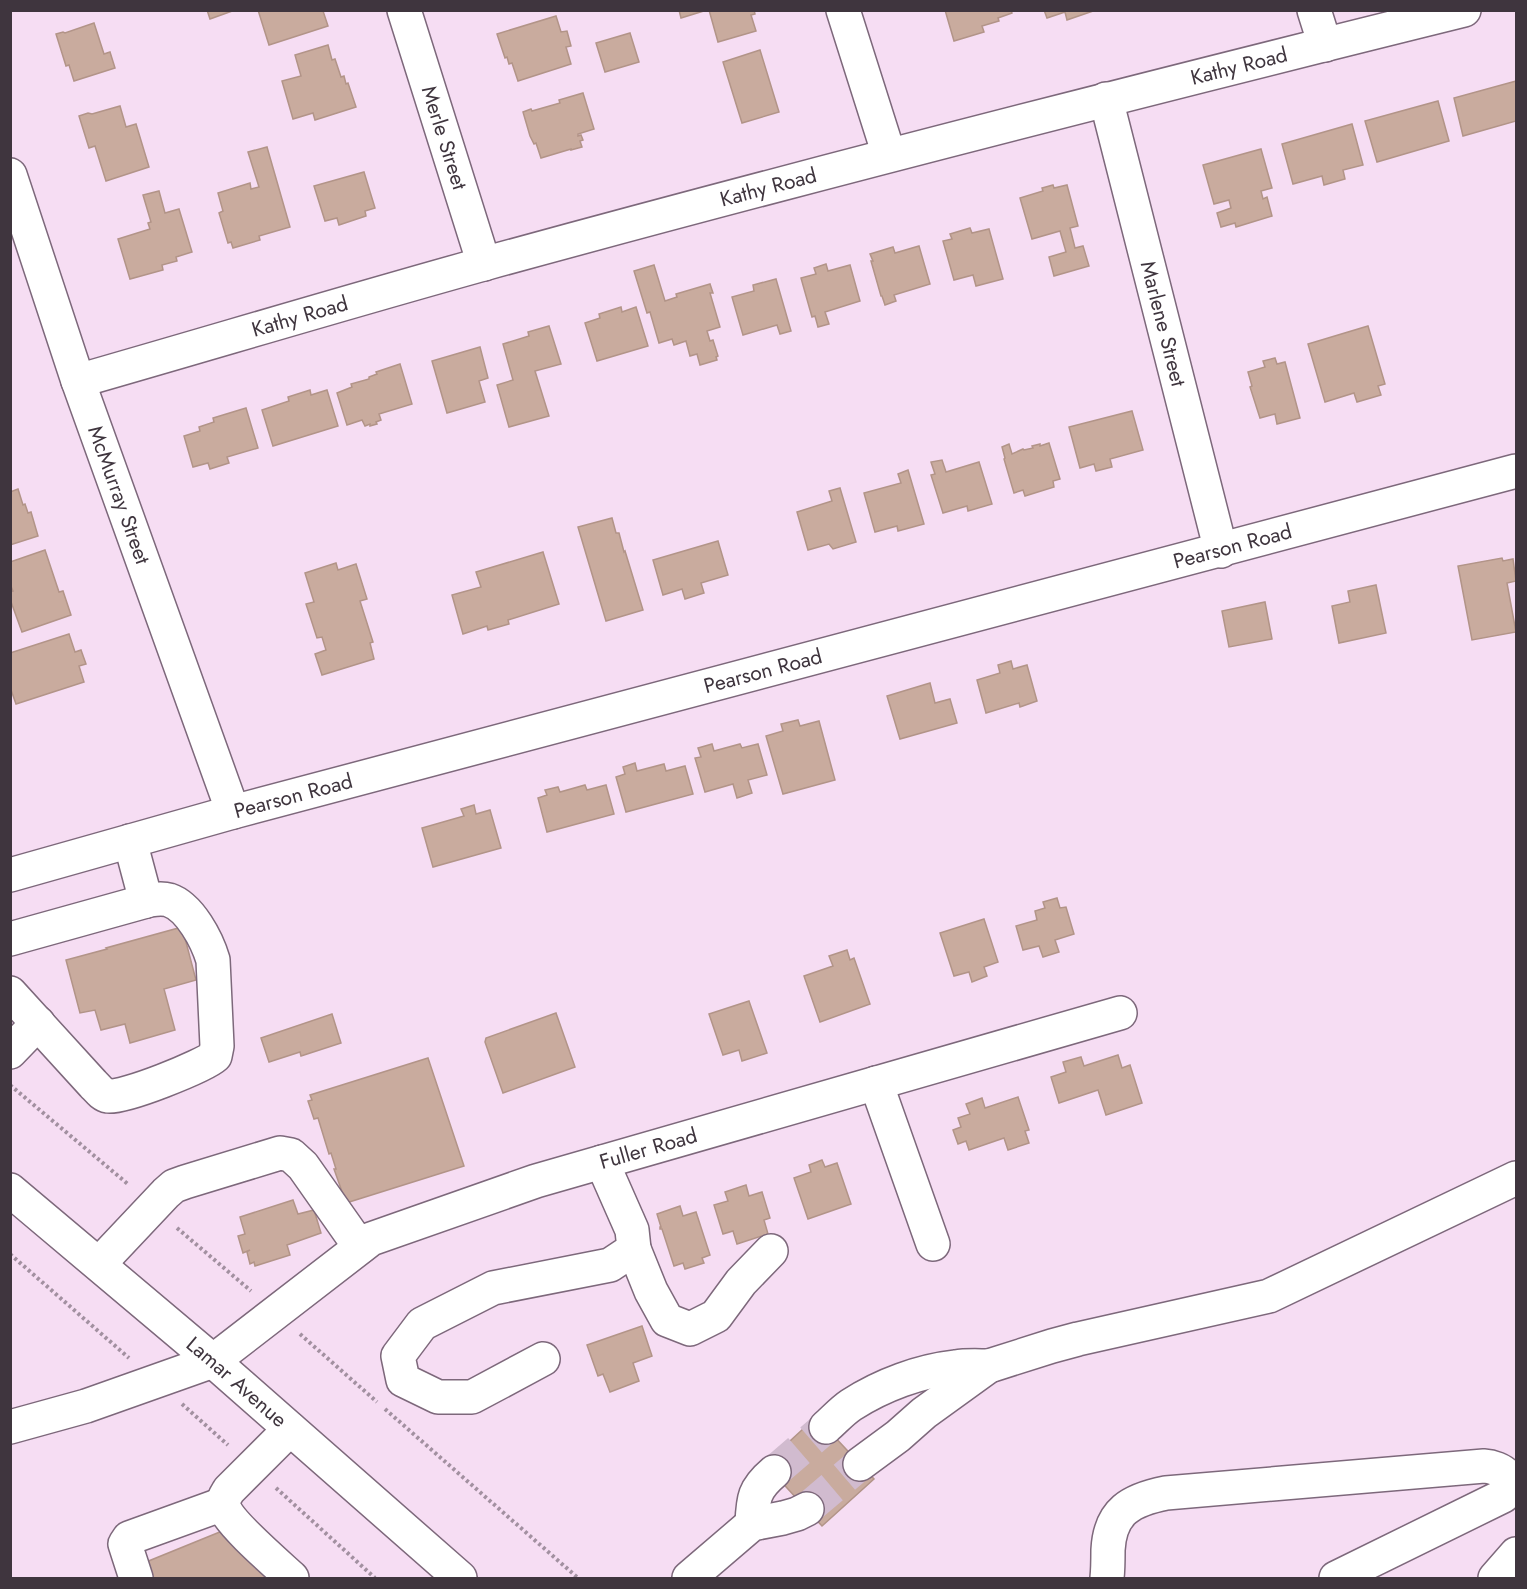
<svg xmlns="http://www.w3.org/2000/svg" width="1527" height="1589" font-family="Jost,sans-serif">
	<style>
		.building { fill: #c9ab9e; stroke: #b29488; stroke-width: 1.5 }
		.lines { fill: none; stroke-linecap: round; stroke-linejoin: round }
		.minor-tunnel { stroke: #d1bbcf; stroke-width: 33; stroke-dasharray: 33 16; stroke-linecap: butt }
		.minor-casing { stroke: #7d687b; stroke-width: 36 }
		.highway-casing { stroke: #7d687b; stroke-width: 36 }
		.path { stroke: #a290a0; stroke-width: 4; stroke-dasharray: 3 3; stroke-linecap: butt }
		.minor { stroke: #fff; stroke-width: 33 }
		.highway { stroke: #fff; stroke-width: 33 }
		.labels { text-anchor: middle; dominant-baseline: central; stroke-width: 4.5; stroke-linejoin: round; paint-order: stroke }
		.street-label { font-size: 21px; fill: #3f353e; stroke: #f6ddf3 }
	</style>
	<rect width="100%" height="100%" fill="#f6ddf3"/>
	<g class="building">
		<path d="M207,10H235L210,19Z"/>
		<path d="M258,10H325L323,11L328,26L269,45Z"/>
		<path d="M679,10H707L681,18Z"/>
		<path d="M709,10H754L755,14L751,15L756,31L718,42Z"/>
		<path d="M945,10H1011L1012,13L998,18L999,21L982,26L984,32L954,41Z"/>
		<path d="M1044,10H1096L1067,20L1065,12L1047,18Z"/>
		<path d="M556,16L561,32L567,31L571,46L566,47L571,64L518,81L512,63L509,64L507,57L505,58L497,34Z"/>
		<path d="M94,23L104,54L110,52L115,68L74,81L69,65L66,66L56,34L63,32L65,33Z"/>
		<path d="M630,33L639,62L605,72L596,43Z"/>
		<path d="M328,45L332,60L335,59L341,77L344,76L346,84L348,83L356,107L315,120L313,113L293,119L282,81L301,76L295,55Z"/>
		<path d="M760,50L779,112L742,123L723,62Z"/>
		<path d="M1516,81V121L1463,136L1454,98Z"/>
		<path d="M583,93L594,129L578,134V136L581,135L583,140L580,141L582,147L571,150V149L541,158L536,143L534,144L530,136L523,112L531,109L532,111L560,103L559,100Z"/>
		<path d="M1438,101L1449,141L1377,162L1365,121Z"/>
		<path d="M120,106L126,127L136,124L149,167L106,181L95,146L89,148L79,116L88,113L92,114Z"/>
		<path d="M1352,124L1363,165L1343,170L1345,179L1324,185L1322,176L1293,184L1282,144Z"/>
		<path d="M267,147L290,227L259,236L260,240L233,248L231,242L228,243L219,213L223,211L218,193L250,183L251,189L259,187L248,152Z"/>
		<path d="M1261,149L1272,188L1261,191L1263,199L1267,197L1272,216L1236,227L1235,223L1221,227L1217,213L1231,208L1229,200L1214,204L1203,165Z"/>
		<path d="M364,172L375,208L365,211L366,216L339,225L337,218L325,221L314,186Z"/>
		<path d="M1053,185L1054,188L1067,185L1078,226L1070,228L1075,248L1083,246L1089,266L1054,276L1049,257L1066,252L1060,231L1032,239L1020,198L1043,191L1042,188Z"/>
		<path d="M159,191L165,213L179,209L192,252L176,257L177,261L162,265L163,270L130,279L118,239L150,229L148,223L151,222L143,195Z"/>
		<path d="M970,228L972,233L989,229L1003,279L976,286L973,275L954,280L943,241L952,239L950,234Z"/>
		<path d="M919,246L930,284L894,295L896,301L885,305L882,296H881L871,261H873L870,254L893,247L895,253Z"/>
		<path d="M826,264L828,271L850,265L860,301L825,312L829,324L818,327L815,316L812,317L801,278L816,274L814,268Z"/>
		<path d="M654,265L665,301L677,297L676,294L710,284L713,293H710L720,327L707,331L710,341L713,340L718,356L716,357L717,360L700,365L697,354L690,356L686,341L674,345L672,339L659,343L650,312L647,313L634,271Z"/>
		<path d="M776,279L791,331L780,334L777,325L743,335L732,297L754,291L753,285Z"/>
		<path d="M621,307L622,312L636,307L648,346L597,361L585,323L600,318L599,314Z"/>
		<path d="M549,326L561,364L535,371L549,416L509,427L497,385L513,380L503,344L529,336L528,332Z"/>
		<path d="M1368,326L1385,384L1378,386L1381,395L1357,402L1354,393L1325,402L1308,344Z"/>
		<path d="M480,347L488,378L479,381L485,402L447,413L432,361Z"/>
		<path d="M1275,358L1277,364L1285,362L1300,418L1277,424L1275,414L1260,418L1250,387L1252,386L1248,372L1265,367L1263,361Z"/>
		<path d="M400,364L412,404L379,414L381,420L376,422L377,424L370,426V424L365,426L362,420L347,425L337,393L352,387L351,384L369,379V377L377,374L376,372Z"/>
		<path d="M310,390L311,395L327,390L338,426L273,446L262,410L289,401L288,397Z"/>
		<path d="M246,408L258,448L227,457L229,463L210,469L208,463L193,467L184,436L200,431L199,427L214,422L213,418Z"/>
		<path d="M1132,411L1143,450L1110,459L1112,467L1096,471L1094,464L1080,468L1069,427Z"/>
		<path d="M1049,443L1060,479L1053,481L1054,487L1025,496L1023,490L1014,493L1004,459L1005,458L1002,447L1009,444L1012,454L1023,449L1024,450L1033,448L1032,446L1040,444V446Z"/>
		<path d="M942,460L946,472L979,462L992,504L968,511L967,506L943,513L931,475L935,474L931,462Z"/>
		<path d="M908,470L924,524L898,531L897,526L875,532L864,493L901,483L898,474Z"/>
		<path d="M840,488L856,542L833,549L829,544L808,550L797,512L832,501L829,491Z"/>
		<path d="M18,489L23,505L25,504L28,513L31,512L38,536L10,545V492Z"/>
		<path d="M612,518L616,533H619L624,552L625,551L643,610L606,621L578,527Z"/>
		<path d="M718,541L728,575L701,583L704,593L685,599L682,589L663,595L653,560Z"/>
		<path d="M45,550L59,592L63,591L71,615L22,632L10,599V592L13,591L10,584V562Z"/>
		<path d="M543,552L559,604L508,620L509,624L488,630L487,626L463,634L452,595L481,587L476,572Z"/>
		<path d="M1502,558L1503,561L1513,559L1516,581L1507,583L1516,632L1472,640L1458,566Z"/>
		<path d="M336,563L338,570L356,564L367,599L360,601L373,642L370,643L374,659L322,675L315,654L326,650L322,637L317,638L306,604L314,602L305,573Z"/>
		<path d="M1376,585L1386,633L1339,643L1332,606L1350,602L1348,591Z"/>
		<path d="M1265,602L1272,639L1229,647L1222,611Z"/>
		<path d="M69,634L75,652L81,650L86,664L79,666L84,682L16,704L10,687V653Z"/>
		<path d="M1011,661L1013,669L1027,665L1037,701L1020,707L1019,703L986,713L977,680L1000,673L998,665Z"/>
		<path d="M930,683L935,703L950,699L957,723L900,739L887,696Z"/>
		<path d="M798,720L800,726L819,721L835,780L783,794L766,736L783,731L781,724Z"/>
		<path d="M712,744L714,751L740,744L742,748L758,744L767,775L748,780L752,793L737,798L733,784L705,792L695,758L701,757L698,748Z"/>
		<path d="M635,763L637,771L664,764L666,771L685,766L693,794L626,812L616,777L625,774L623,767Z"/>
		<path d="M585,785L587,790L606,785L614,814L547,832L538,798L547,795L545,790L558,787L560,792Z"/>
		<path d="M474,805L476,814L490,810L501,848L433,867L422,828L464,816L461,809Z"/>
		<path d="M1057,898L1060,908L1066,907L1074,934L1055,940L1059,952L1043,957L1039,946L1023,950L1016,926L1037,920L1035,911L1045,908L1043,902Z"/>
		<path d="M984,919L998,962L984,967L987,976L972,982L969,972L954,976L940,933Z"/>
		<path d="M182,927L196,980L164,989L175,1030L130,1043L125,1024L101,1030L95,1010L80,1013L66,960L107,949L106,948Z"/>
		<path d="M847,950L850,960L854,958L870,1004L820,1022L804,976L833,966L829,956Z"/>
		<path d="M749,1001L767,1053L742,1061L739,1050L723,1055L709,1014Z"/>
		<path d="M556,1013L575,1067L503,1093L485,1042L486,1038Z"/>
		<path d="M332,1014L341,1043L301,1056L300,1052L269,1062L261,1038Z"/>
		<path d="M1118,1055L1122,1068L1130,1065L1142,1103L1106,1115L1098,1090L1059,1103L1051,1077L1066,1072L1063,1062L1081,1057L1084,1066Z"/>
		<path d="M428,1058L464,1166L346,1203L334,1169H336L331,1153L329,1154L318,1118L314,1119L308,1101L312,1100L310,1095Z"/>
		<path d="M1018,1097L1029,1130L1025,1131L1029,1143L1008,1150L1004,1138L969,1150L966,1141L958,1144L953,1130L961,1127L958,1118L970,1114L966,1104L982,1098L985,1108Z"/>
		<path d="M822,1160L825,1167L837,1163L851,1204L808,1219L794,1178L811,1172L809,1165Z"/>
		<path d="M746,1185L749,1196L762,1192L770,1218L764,1220L768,1234L737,1244L733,1231L723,1234L714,1205L728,1201L725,1192Z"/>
		<path d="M293,1200L298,1214L314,1210L321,1233L287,1245L290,1255L255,1266L254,1262L250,1264L247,1252L250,1250L243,1253L238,1236L245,1234L240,1217Z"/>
		<path d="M680,1206L683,1216L696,1212L710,1255L702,1258L704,1263L685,1269L683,1263L674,1266L662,1229H660V1227H661L657,1214Z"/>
		<path d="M642,1326L652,1356L633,1363L639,1381L610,1392L603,1374L598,1376L587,1345Z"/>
		<path d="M816,1417L874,1479L822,1526L765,1464Z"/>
		<path d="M237,1525L269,1578H127L124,1571Z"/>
	</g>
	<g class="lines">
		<g class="minor-tunnel">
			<path d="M774,1472L826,1427"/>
			<path d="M807,1509L860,1464"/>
		</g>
		<defs>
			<g id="minor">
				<path id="s1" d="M404,10L484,264"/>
				<path d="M843,10L889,155"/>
				<path d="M1314,10L1325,45"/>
				<path id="s2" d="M1106,99L1221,551"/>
				<path id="s3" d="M10,175L78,381L233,812"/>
				<path id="s4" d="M78,381C214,342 350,301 487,263C811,174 1137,91 1464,10"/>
				<path d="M130,841L146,901"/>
				<path id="s5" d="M10,875L233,812L1516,471"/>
				<path d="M10,939L150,900C156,899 162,898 169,900C190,907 207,940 213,960L217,1046L215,1056C204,1066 122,1099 108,1096C102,1095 98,1089 93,1084L10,993"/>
				<path d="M10,1052L38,1023"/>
				<path d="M876,1083L933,1244"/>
				<path d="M634,1249L651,1291L667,1320L690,1329L716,1316L741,1282L771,1251"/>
				<path d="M99,1264L166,1193L174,1186L185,1182L280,1153L291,1155L303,1166L360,1247"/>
				<path d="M543,1359L472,1397H438L403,1380L398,1356L422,1324L493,1288L610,1265L634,1249L632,1230L602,1162"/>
				<path id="s6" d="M10,1427L86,1406L213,1361L371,1239L536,1181L1120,1013"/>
				<path d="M826,1427C834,1420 842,1411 851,1405C882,1385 920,1371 956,1367C967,1365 979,1366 989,1366"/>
				<path d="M290,1429L229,1490C226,1495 222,1500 224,1507C229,1523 278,1565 292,1578"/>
				<path d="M860,1464L898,1436L924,1413L989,1366L1052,1346L1078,1339L1269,1296L1516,1178"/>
				<path d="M752,1524C753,1498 754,1489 774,1472"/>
				<path d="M136,1578L125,1544L129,1538L223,1504"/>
				<path d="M689,1578L752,1524L783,1518L797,1514L807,1509"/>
				<path d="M1107,1578C1108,1569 1108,1560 1108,1550C1110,1511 1131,1500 1166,1493L1484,1466C1501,1467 1521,1480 1503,1496L1336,1578"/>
				<path d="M1495,1578L1516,1554"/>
			</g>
			<g id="highway">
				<path id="s7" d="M10,1190L213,1361L460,1578"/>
			</g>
		</defs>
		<use href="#minor" class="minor-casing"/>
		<use href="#highway" class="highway-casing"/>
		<g class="path">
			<path d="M10,1085L129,1185"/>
			<path d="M177,1228L251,1291"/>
			<path d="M10,1254L129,1358"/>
			<path d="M300,1334L377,1402"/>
			<path d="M182,1404L228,1445"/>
			<path d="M385,1409L578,1578"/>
			<path d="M276,1488L375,1578"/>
		</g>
		<use href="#minor" class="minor"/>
		<use href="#highway" class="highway"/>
	</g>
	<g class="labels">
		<g class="street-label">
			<text stroke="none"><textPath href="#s4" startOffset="1203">Kathy Road</textPath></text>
			<text stroke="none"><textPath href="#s1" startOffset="134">Merle Street</textPath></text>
			<text stroke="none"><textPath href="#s4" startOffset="717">Kathy Road</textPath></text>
			<text stroke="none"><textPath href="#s4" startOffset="231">Kathy Road</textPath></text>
			<text stroke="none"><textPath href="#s2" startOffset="232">Marlene Street</textPath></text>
			<text stroke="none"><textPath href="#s3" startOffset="338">McMurray Street</textPath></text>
			<text stroke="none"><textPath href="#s5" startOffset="1266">Pearson Road</textPath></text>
			<text stroke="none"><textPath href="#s5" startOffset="780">Pearson Road</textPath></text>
			<text stroke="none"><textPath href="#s5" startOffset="294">Pearson Road</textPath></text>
			<text stroke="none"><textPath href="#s6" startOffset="705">Fuller Road</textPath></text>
			<text stroke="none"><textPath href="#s7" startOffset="297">Lamar Avenue</textPath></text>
		</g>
	</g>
	<rect width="1527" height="1589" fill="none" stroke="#3f353e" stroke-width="24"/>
</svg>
